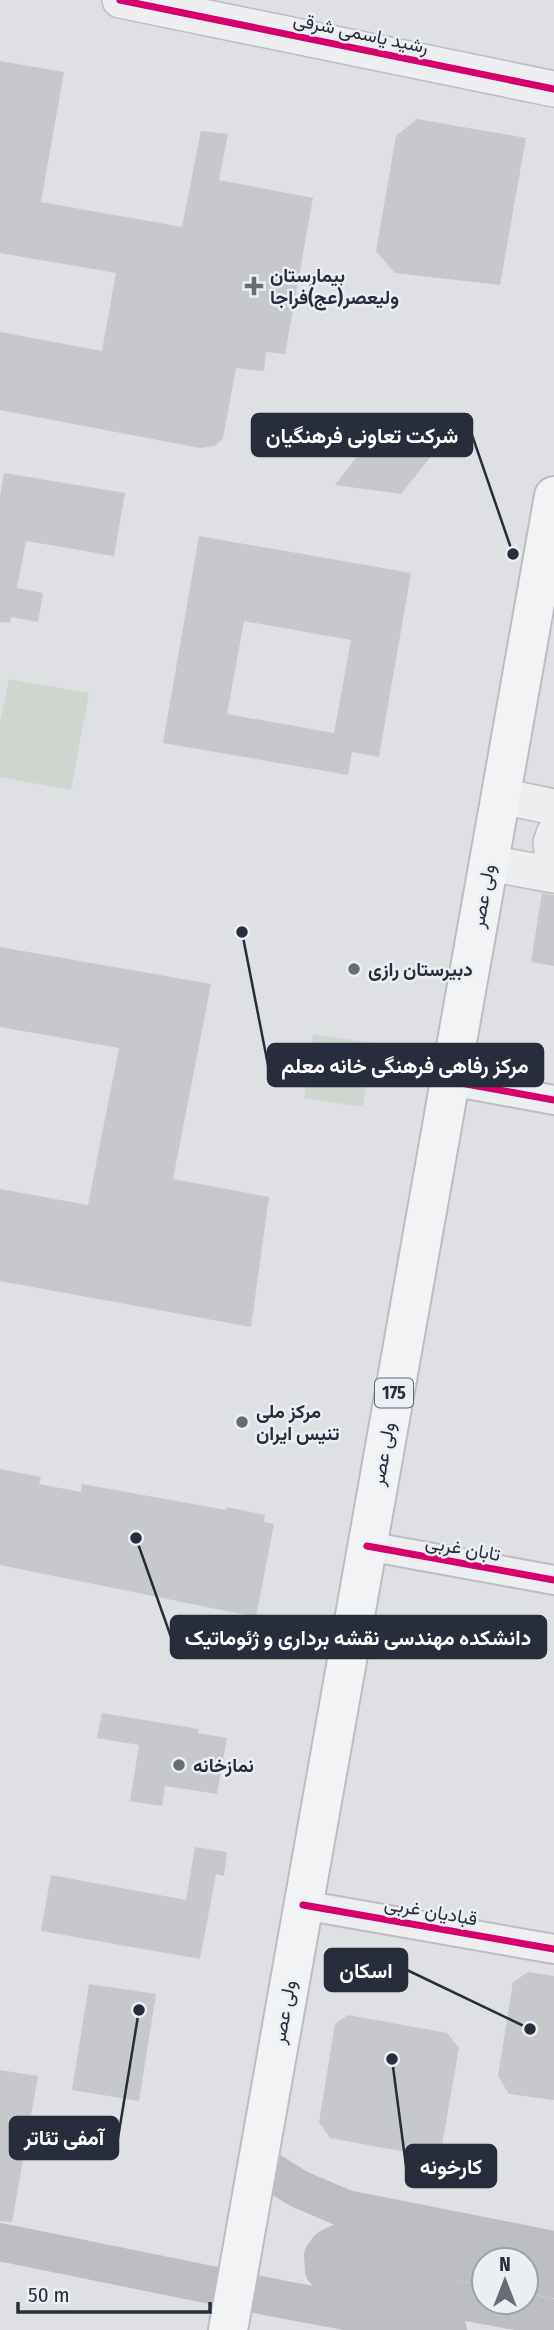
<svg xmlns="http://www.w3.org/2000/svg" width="554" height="2330" font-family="'Fira Sans Condensed',Vazirmatn,sans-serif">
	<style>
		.green { fill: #cfd6cf }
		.building { fill: #c6c8cb; fill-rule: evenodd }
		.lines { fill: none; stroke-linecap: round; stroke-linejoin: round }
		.minor-casing { stroke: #bcbec1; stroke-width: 32 }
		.tertiary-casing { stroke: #bcbec1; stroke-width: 38 }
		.primary-casing { stroke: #bbbdc0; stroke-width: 42 }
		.minor { stroke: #edeef0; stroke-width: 28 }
		.tertiary { stroke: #edeef0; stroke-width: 35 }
		.secondary { stroke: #bcbec3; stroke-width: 38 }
		.primary { stroke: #f2f3f4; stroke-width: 38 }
		.cycleway-casing { stroke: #ebeef3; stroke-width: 11 }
		.cycleway { stroke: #d6006c; stroke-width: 7 }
		.poi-dot { fill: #676c75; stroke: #ebeef3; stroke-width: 2.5 }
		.labels { text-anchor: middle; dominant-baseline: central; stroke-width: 5; stroke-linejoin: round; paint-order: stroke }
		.shield { fill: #ebeef3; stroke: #626772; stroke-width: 2 }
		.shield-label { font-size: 18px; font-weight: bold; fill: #272d3a }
		.street-label { font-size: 19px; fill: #272d3a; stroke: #ebeef3 }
		.poi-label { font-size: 19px; font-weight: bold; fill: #272d3a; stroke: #ebeef3; text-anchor: start }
		.leader { fill: none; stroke: #272d3a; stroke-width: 2.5 }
		.callout-dot { fill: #272d3a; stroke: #ebeef3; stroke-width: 2.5 }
		.callout { fill: #272d3a; stroke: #272d3a; stroke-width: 2.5 }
		.callout-label { font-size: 21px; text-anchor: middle; font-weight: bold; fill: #fff }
	</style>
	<rect width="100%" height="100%" fill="#dee0e3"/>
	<g class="green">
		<path d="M9,679L89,693L71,790L0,777V722Z"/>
		<path d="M313,1034L372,1043L363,1107L304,1098Z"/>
	</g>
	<g class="building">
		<path d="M0,61L64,72L41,202L182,227L201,131L228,134L219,180L313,198L285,354L266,352L264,371L236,368L223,438L215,446L200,448L0,410V332L102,351L116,273L0,253Z"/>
		<path d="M417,119L526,138L500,285L395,273L376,251L396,136Z"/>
		<path d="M390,414L436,450L401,494L335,485Z"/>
		<path d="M4,473L125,493L114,556L26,541L17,588L43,593L38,622L11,617L10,623L0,622V497Z"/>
		<path d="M199,536L411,573L379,757L352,752L348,775L163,743ZM244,621L351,640L334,733L227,714Z"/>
		<path d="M542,893L554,895V966L531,962Z"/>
		<path d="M0,947L211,984L173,1179L269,1197L251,1327L0,1281V1189L88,1205L119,1048L0,1027Z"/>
		<path d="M0,1469L41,1477L39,1484L81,1492L82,1484L226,1510L227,1507L265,1515L264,1522L274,1524L256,1617L0,1565Z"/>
		<path d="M102,1713L199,1729L198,1733L227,1738L217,1794L165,1786L162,1806L130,1801L139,1745L97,1738Z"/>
		<path d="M195,1847L227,1852L224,1876L216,1874L200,1959L41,1931L51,1875L186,1900Z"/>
		<path d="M528,1972L554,1976V2100L509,2094L498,2076L513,1982Z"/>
		<path d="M89,1984L156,1994L139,2101L72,2090Z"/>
		<path d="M348,2015L447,2033L459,2048L442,2145L427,2156L330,2138L319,2122L335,2024Z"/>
		<path d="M0,2070L38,2076L12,2222L0,2221Z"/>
	</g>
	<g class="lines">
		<defs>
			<g id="minor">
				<path d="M450,1081L554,1100"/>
				<path d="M367,1546L554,1580"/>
				<path d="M303,1905L554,1949"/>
			</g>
			<g id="tertiary">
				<path d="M120,0L554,89"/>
				<path d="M501,796L554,807"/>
				<path d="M554,834L551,843L554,865"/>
				<path d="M488,863L554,875"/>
			</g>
			<path id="primary" d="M228,2330L554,496"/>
		</defs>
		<use href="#minor" class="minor-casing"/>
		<use href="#tertiary" class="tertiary-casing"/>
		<use href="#primary" class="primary-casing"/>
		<use href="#minor" class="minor"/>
		<use href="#tertiary" class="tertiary"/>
		<g class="secondary">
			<path d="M257,2163L299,2189L346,2209L554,2250"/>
			<path d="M0,2242L280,2299L448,2330"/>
			<path d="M484,2266L348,2242L339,2243L329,2248L323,2256L324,2270L337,2278L554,2318"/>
			<path d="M526,2274L554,2279"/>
		</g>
		<use href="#primary" class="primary"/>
		<defs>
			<g id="cycleway">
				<path d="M120,0L554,89"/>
				<path d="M450,1081L554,1100"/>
				<path d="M367,1546L554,1580"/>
				<path d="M303,1905L554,1949"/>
			</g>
		</defs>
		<use href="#cycleway" class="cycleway-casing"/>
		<use href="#cycleway" class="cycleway"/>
	</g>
	<g class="poi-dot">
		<path d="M250.5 275.5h7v7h7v7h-7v7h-7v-7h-7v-7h7z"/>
		<circle cx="354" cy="969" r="7"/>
		<circle cx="242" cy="1422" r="7"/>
		<circle cx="179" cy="1765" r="7"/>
	</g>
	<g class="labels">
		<rect class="shield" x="375" y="1378.5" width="38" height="29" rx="5"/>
		<g class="shield-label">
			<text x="394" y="1393">175</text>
		</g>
		<g class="street-label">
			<text transform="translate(361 33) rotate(12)">رشید یاسمی شرقی</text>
			<text transform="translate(483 896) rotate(-80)">ولی عصر</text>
			<text transform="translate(383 1454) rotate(-80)">ولی عصر</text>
			<text transform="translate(463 1548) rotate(10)">تابان غربی</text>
			<text transform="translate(431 1911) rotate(10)">قبادیان غربی</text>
			<text transform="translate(284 2012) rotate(-80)">ولی عصر</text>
		</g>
		<g class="poi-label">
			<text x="270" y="275">بیمارستان<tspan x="270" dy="22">ولیعصر(عج)فراجا</tspan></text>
			<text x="368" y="969">دبیرستان رازی</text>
			<text x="256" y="1411">مرکز ملی<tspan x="256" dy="22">تنیس ایران</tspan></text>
			<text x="193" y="1765">نمازخانه</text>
		</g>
	</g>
	<path class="leader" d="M513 554L472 435M242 932L268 1065M136 1538L171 1637M530 2029L407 1970M139 2010L118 2138M392 2059L406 2166"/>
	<g class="callout-dot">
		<circle cx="513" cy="554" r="7"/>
		<circle cx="242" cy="932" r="7"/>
		<circle cx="136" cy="1538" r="7"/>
		<circle cx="530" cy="2029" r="7"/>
		<circle cx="139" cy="2010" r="7"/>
		<circle cx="392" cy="2059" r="7"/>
	</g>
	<g class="callout">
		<rect x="252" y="414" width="220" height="42" rx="7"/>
		<rect x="268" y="1044" width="275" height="42" rx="7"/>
		<rect x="171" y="1616" width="375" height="42" rx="7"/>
		<rect x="325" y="1949" width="82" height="42" rx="7"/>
		<rect x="10" y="2117" width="108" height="42" rx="7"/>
		<rect x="406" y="2145" width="90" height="42" rx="7"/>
	</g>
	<g class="callout-label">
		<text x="362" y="443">شرکت تعاونی فرهنگیان</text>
		<text x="405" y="1073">مرکز رفاهی فرهنگی خانه معلم</text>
		<text x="358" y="1645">دانشکده مهندسی نقشه برداری و ژئوماتیک</text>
		<text x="366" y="1978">اسکان</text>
		<text x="64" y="2145">آمفی تئاتر</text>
		<text x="451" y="2174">کارخونه</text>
	</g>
	<g transform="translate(505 2281)"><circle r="33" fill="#ebeef3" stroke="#9da1a9" stroke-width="2"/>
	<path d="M0-5L12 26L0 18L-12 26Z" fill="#676c75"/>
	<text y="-10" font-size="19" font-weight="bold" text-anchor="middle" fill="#272d3a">N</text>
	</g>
	<path d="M18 2302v10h192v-10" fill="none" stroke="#272d3a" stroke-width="3.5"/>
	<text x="28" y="2302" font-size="21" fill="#272d3a" stroke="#ebeef3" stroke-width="5" paint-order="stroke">50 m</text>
</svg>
